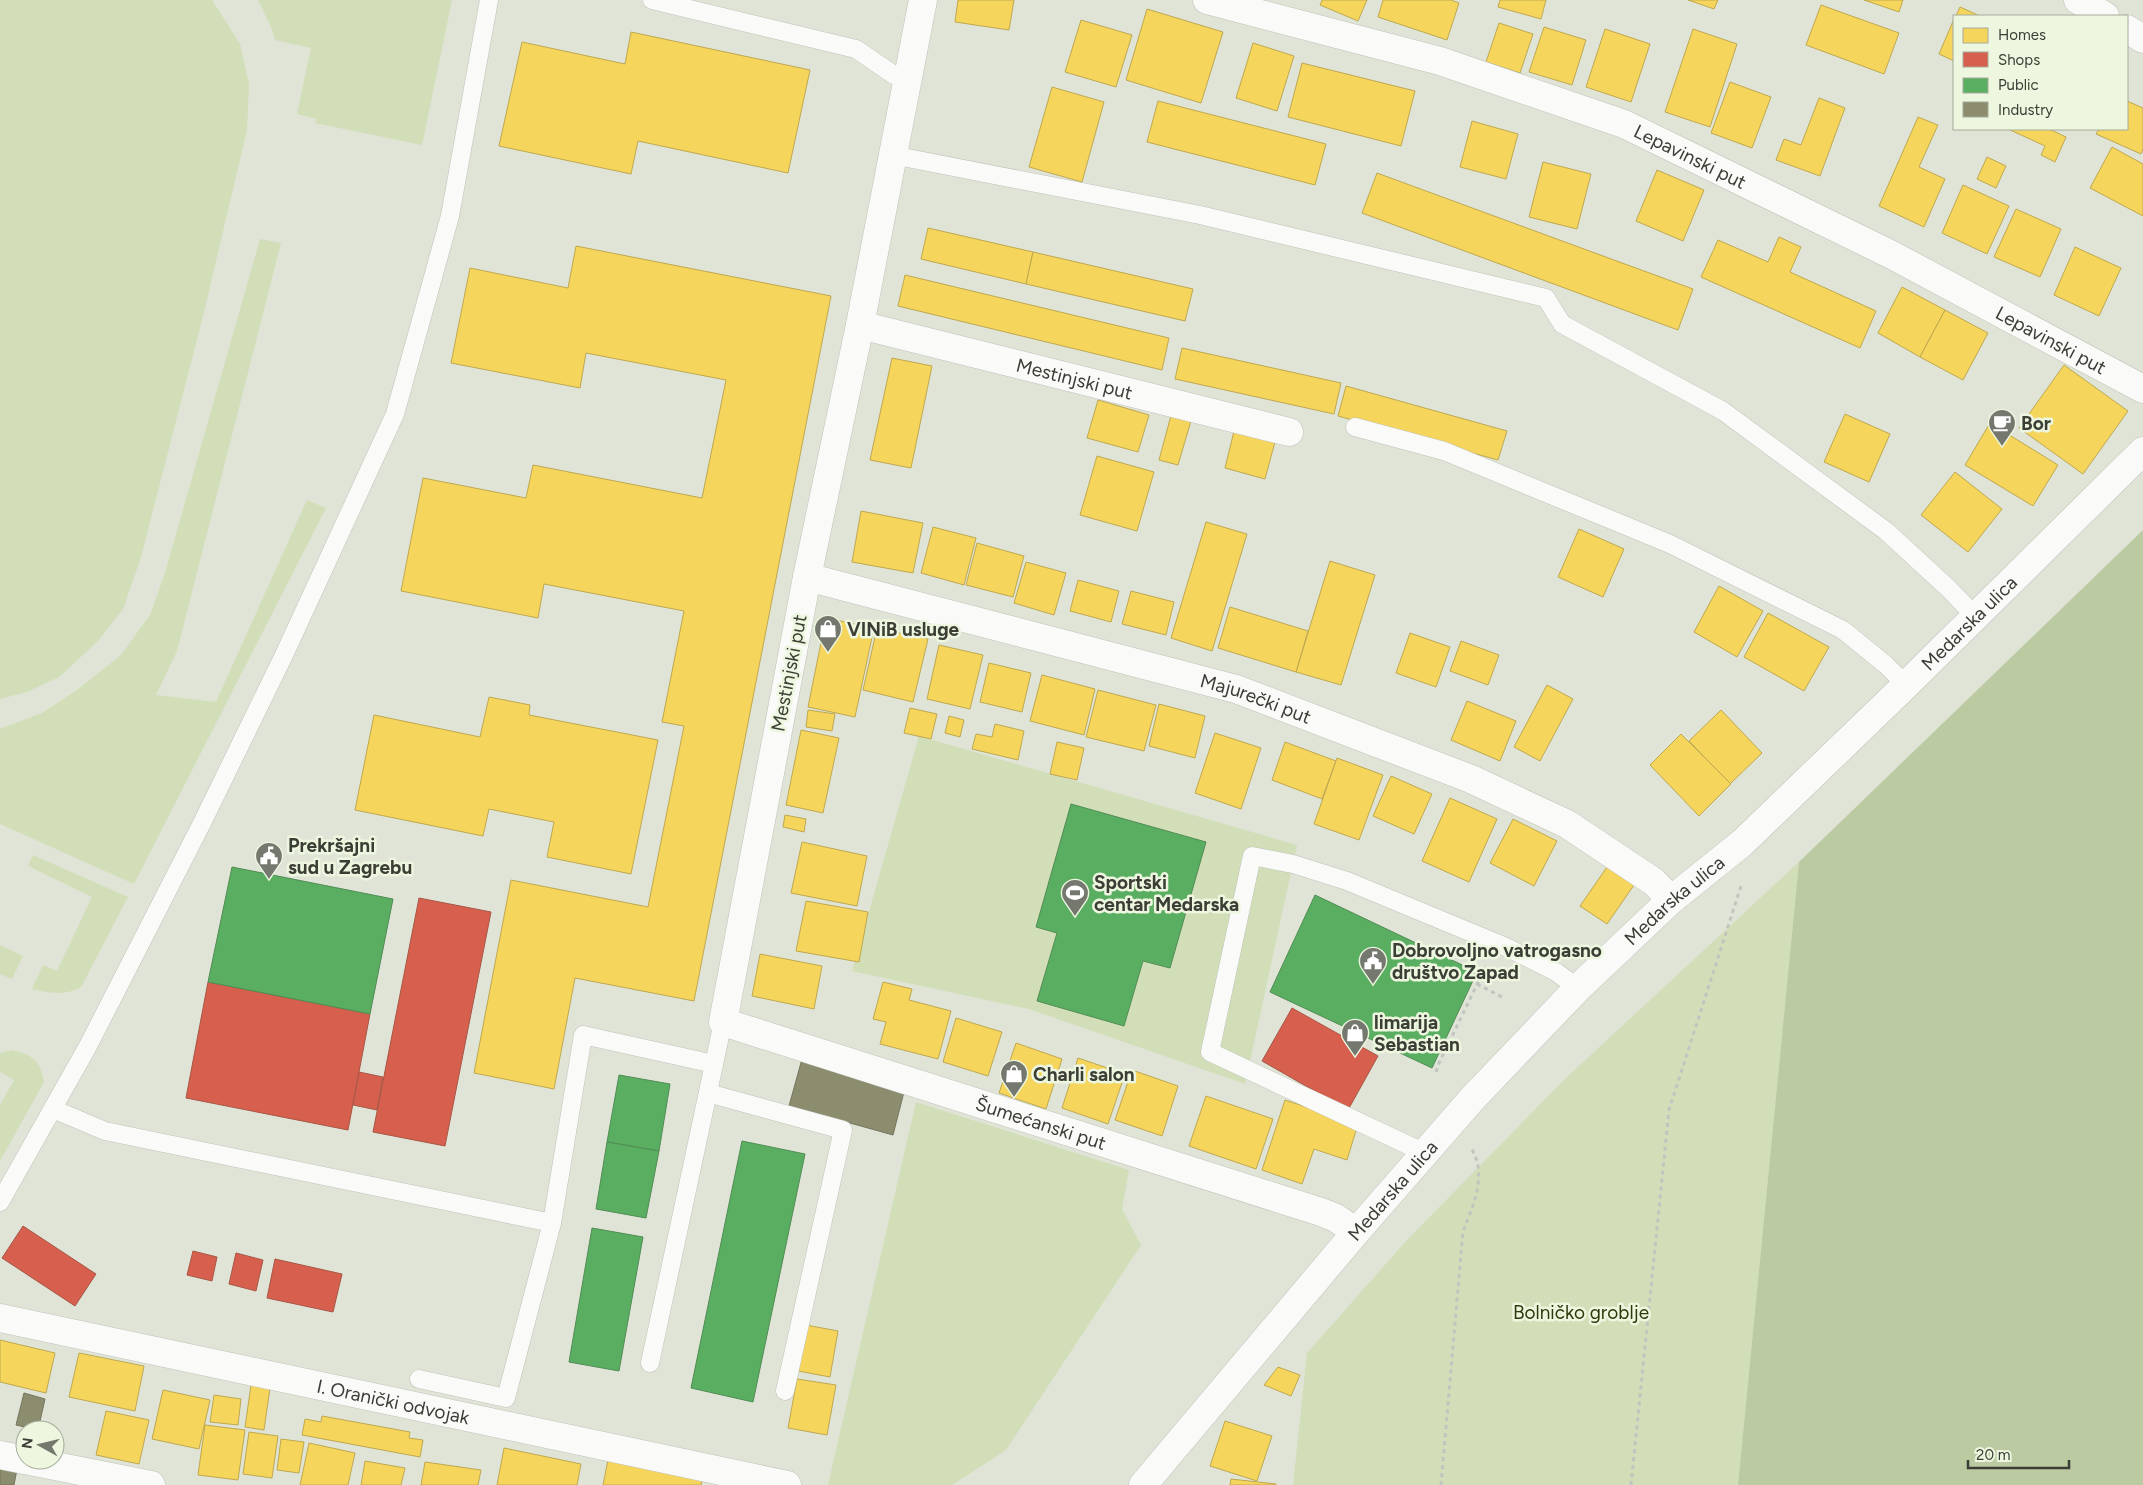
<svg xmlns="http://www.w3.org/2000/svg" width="2143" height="1485" font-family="Figtree,sans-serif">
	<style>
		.green { fill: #d1deb7 }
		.forest { fill: #bccaa2 }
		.homes { fill: #f6d55c; stroke: #bea850 }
		.shops { fill: #d6604d; stroke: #a85646 }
		.public { fill: #5aae61; stroke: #518c54 }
		.industry { fill: #8c8c6e; stroke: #74755d }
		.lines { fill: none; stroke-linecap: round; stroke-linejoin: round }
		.lane-casing { stroke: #bfc2b8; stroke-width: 19 }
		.street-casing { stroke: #bfc2b8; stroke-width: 29 }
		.secondary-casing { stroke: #bfc2b8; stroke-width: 29 }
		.path { stroke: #c2c4bf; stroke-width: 3; stroke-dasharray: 4 4; stroke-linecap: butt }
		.lane { stroke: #fafbf9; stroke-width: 18 }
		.street { stroke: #fafbf9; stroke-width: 28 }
		.secondary { stroke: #fafbf9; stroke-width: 28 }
		.labels { text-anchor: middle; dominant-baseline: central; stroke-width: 5; stroke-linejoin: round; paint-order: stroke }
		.street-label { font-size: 19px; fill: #3b3e35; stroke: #edf6df }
		.poi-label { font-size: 19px; font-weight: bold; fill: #3b3e35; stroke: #edf6df; text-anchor: start }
		.park-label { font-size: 19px; fill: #2e3b0c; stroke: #edf6df }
	</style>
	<rect width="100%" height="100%" fill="#dfe4d7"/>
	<g class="green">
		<path d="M0,0H212L240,44L249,84L247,130L203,316L141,557L123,609L97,642L59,677L27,692L0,699Z"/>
		<path d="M258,0H452L422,145L315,123L316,119L297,114L311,48L275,40L272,29Z"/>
		<path d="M260,239L281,243L177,651L156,695L216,702L307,500L326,508L134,884L0,824V729L42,713L77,690L121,655L150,615L165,573Z"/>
		<path d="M919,736L1297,845L1245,1084L1029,1009L852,971Z"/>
		<path d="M33,855L128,897L81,987C66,996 49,993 32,989L43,965L57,971L92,897L28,866Z"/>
		<path d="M1799,862L1738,1485H1293L1307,1353L1407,1240L1566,1078Z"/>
		<path d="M0,945L23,956L12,979L0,974Z"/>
		<path d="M12,1050C33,1055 40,1060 44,1082L0,1161V1105L14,1080L0,1072V1053Z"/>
		<path d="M916,1102L1129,1170L1122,1209L1141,1245L1006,1450L952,1485H828Z"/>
	</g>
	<path class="forest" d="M2143,530V1485H1738L1799,862Z"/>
	<g class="homes">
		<path d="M958,0H1014L1009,30L955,22Z"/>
		<path d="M1322,0H1367L1358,21L1320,5Z"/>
		<path d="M1383,0H1451L1459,3L1447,40L1378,17Z"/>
		<path d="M1500,0H1546L1541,19L1498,7Z"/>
		<path d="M1688,0H1718L1714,9Z"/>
		<path d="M1864,0H1903L1899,12Z"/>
		<path d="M1821,5L1899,33L1884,74L1806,45Z"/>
		<path d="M1960,7L1980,16H1956Z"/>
		<path d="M1147,9L1223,32L1201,103L1126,80Z"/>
		<path d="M1954,19V61L1939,54Z"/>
		<path d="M1081,20L1132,35L1116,87L1065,72Z"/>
		<path d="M1499,23L1533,34L1520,73L1486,62Z"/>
		<path d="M1544,27L1586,40L1572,85L1529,72Z"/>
		<path d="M1605,29L1650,44L1631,102L1586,87Z"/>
		<path d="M1693,29L1737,44L1710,127L1665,112Z"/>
		<path d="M631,32L810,70L788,173L638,141L631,174L499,146L522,42L625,64Z"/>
		<path d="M1253,43L1294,56L1277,111L1236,98Z"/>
		<path d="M1302,63L1415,91L1401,146L1288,117Z"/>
		<path d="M1730,82L1771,97L1752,148L1711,133Z"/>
		<path d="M1052,87L1104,102L1082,182L1029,167Z"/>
		<path d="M1819,98L1845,108L1820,176L1776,160L1784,139L1801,145Z"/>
		<path d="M1158,101L1326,144L1315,185L1147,142Z"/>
		<path d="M2127,101L2143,108V149L2141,154L2096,134L2099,129H2127Z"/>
		<path d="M1918,117L1938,125L1919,167L1945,179L1924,227L1879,206Z"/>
		<path d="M1472,121L1518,134L1506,179L1460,167Z"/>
		<path d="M2008,129H2049L2066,137L2055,162L2041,155L2045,146Z"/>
		<path d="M2112,147L2143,164V216L2090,188Z"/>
		<path d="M1987,157L2006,166L1996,188L1977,179Z"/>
		<path d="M1543,162L1591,174L1577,229L1529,217Z"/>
		<path d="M1657,170L1704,190L1683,241L1636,221Z"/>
		<path d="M1377,173L1693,289L1678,330L1362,213Z"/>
		<path d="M1963,185L2009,206L1987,254L1942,233Z"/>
		<path d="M2016,209L2061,229L2040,277L1994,257Z"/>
		<path d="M928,228L1033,252L1026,284L921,259Z"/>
		<path d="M1779,237L1801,247L1790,272L1876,311L1860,348L1701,277L1718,240L1768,262Z"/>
		<path d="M576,246L831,296L694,1001L575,978L554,1089L474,1073L511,880L648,907L684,726L662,722L684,611L544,584L538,618L401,591L423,478L526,498L533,465L702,498L726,380L586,353L580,388L451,363L470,268L568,288Z"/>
		<path d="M2075,247L2121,268L2099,316L2054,295Z"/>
		<path d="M1033,252L1193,289L1185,321L1026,284Z"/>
		<path d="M905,275L1169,338L1162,370L898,306Z"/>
		<path d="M1902,287L1945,310L1920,357L1878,333Z"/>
		<path d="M1945,310L1988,333L1963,380L1920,357Z"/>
		<path d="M1182,348L1341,383L1334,414L1175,379Z"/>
		<path d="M892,358L932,366L911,468L870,460Z"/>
		<path d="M2064,365L2128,411L2083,474L2019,428Z"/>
		<path d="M1346,386L1507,431L1498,460L1338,416Z"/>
		<path d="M1098,400L1149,415L1138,452L1087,438Z"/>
		<path d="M1173,408L1193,414L1178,465L1159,460Z"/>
		<path d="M1845,414L1890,434L1869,482L1824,462Z"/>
		<path d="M1990,423L2058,465L2033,506L1965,465Z"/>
		<path d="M1235,427L1276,438L1265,479L1225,468Z"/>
		<path d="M1097,456L1154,472L1137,531L1080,515Z"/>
		<path d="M1955,472L2002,509L1968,552L1921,515Z"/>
		<path d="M861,511L923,523L913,573L852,562Z"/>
		<path d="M1206,522L1247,534L1212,651L1171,638Z"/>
		<path d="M933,527L976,538L964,585L921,573Z"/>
		<path d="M1579,529L1624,549L1603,597L1558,577Z"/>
		<path d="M977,543L1024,556L1013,597L966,585Z"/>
		<path d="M1330,561L1375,575L1341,685L1296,672Z"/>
		<path d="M1026,562L1066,573L1054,615L1014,603Z"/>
		<path d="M1078,580L1119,591L1111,622L1070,611Z"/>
		<path d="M1719,586L1763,611L1737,657L1694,632Z"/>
		<path d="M1131,591L1174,602L1166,635L1122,624Z"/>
		<path d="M1230,607L1308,631L1296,672L1218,648Z"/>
		<path d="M1768,613L1829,647L1804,691L1744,657Z"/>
		<path d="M826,618L874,628L855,717L808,707Z"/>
		<path d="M877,628L928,639L913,702L863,690Z"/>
		<path d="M1410,633L1450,647L1436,687L1396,673Z"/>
		<path d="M1461,641L1499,655L1488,685L1450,671Z"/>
		<path d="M939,645L983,655L970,709L927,699Z"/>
		<path d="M989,663L1031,673L1022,712L980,702Z"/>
		<path d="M1042,675L1095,689L1084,735L1030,721Z"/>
		<path d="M1547,685L1573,699L1540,761L1514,747Z"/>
		<path d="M1098,690L1156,705L1144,751L1086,737Z"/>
		<path d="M489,697L530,705L529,715L658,740L631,874L547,857L554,822L489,809L483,836L355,810L374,715L480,737Z"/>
		<path d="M1467,701L1516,721L1500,761L1451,740Z"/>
		<path d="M1159,704L1205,716L1195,758L1149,746Z"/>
		<path d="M910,708L937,714L931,739L904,733Z"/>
		<path d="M808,710L835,714L832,731L806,727Z"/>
		<path d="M1721,710L1762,753L1730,784L1689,741Z"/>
		<path d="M949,716L964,720L960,737L945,733Z"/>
		<path d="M995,724L1024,731L1018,760L972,749L976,734L992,737Z"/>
		<path d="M801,730L839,738L823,813L786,805Z"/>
		<path d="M1215,733L1261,748L1241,809L1195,793Z"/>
		<path d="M1681,734L1731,784L1699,816L1650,765Z"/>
		<path d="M1057,742L1084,748L1077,780L1050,774Z"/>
		<path d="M1285,742L1336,761L1322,799L1272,780Z"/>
		<path d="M1337,758L1383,775L1359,840L1314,824Z"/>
		<path d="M1391,776L1432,794L1414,834L1373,816Z"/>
		<path d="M1450,798L1497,819L1469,882L1422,861Z"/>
		<path d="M785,815L806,819L804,832L783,827Z"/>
		<path d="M1513,819L1557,841L1534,886L1490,863Z"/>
		<path d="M802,842L867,856L857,906L791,893Z"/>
		<path d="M1607,867L1634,885L1607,924L1580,906Z"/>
		<path d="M806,901L868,912L859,962L796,951Z"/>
		<path d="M760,954L822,966L814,1009L752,996Z"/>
		<path d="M883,982L912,989L909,1000L951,1011L938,1059L880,1044L886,1022L873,1019Z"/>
		<path d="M956,1018L1002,1032L988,1076L943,1062Z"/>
		<path d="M1016,1043L1062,1059L1046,1109L999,1093Z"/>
		<path d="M1078,1058L1125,1074L1108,1124L1062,1108Z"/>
		<path d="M1132,1070L1178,1086L1162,1136L1115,1120Z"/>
		<path d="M1206,1096L1273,1119L1256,1169L1189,1146Z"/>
		<path d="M1285,1100L1358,1124L1347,1160L1314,1149L1302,1184L1262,1170Z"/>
		<path d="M806,1325L838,1331L830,1377L798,1371Z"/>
		<path d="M0,1340L55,1353L46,1393L0,1382Z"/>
		<path d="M79,1353L144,1366L135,1411L69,1397Z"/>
		<path d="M1278,1367L1300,1375L1291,1396L1264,1385Z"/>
		<path d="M797,1379L836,1385L827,1435L788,1428Z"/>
		<path d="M251,1385L270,1388L264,1430L245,1427Z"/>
		<path d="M163,1390L210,1400L199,1449L152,1439Z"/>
		<path d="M214,1395L241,1399L238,1425L210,1422Z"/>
		<path d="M106,1411L149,1420L139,1464L96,1455Z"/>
		<path d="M322,1416L410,1432L409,1438L423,1440L420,1457L302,1435L305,1419L321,1422Z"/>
		<path d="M1225,1421L1272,1436L1257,1481L1210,1466Z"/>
		<path d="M205,1425L245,1430L238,1480L198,1475Z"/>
		<path d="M249,1432L278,1436L272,1478L243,1474Z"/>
		<path d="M281,1439L304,1442L299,1473L277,1470Z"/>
		<path d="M309,1443L355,1453L348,1485H300Z"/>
		<path d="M504,1448L581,1464L577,1485H497Z"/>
		<path d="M609,1455L704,1474L701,1485H603Z"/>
		<path d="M365,1461L405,1468L401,1485H361Z"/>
		<path d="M425,1462L481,1470L478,1485H421Z"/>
		<path d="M1231,1479L1276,1484V1485H1230Z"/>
	</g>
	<g class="shops">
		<path d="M419,898L491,912L445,1146L373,1132Z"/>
		<path d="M208,982L370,1014L348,1130L186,1098Z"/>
		<path d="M1292,1008L1378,1056L1348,1110L1262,1061Z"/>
		<path d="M359,1072L383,1077L377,1110L353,1105Z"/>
		<path d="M23,1226L96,1274L75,1306L2,1258Z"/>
		<path d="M193,1251L217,1257L212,1281L187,1275Z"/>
		<path d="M236,1253L263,1260L256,1291L229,1284Z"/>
		<path d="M275,1259L342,1274L333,1312L267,1298Z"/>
	</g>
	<g class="public">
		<path d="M1071,804L1206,842L1170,968L1143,961L1124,1026L1037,1001L1057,933L1036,927Z"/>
		<path d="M232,867L393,899L370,1014L208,982Z"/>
		<path d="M1315,895L1477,972L1432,1068L1270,992Z"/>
		<path d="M619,1075L670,1084L659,1151L607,1142Z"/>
		<path d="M742,1141L805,1154L753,1402L691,1388Z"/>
		<path d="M607,1142L659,1151L646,1218L596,1209Z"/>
		<path d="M592,1228L643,1237L619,1371L569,1362Z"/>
	</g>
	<g class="industry">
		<path d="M802,1059L905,1088L893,1135L789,1106Z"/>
		<path d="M24,1393L45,1399L38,1430L16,1425Z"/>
		<path d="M0,1466L17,1469L14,1485H0Z"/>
	</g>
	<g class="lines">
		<defs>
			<g id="lane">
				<path d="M652,0L856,49L894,75"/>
				<path d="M892,155L1200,215L1546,298L1562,324L1723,411L1886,531L1948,588L1976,617"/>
				<path d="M1355,427L1444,451L1670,544L1843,630L1886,665L1906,685"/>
				<path d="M708,1093L843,1130L785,1391"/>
				<path d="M53,1109L105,1131L552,1223"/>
				<path d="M1425,1153L1210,1052L1252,856L1293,864L1347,881L1506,947L1556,972L1578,988"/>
				<path d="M0,1202L88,1046L202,823L284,655L395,414L450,216L489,0"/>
				<path d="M650,1363L723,1022"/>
				<path d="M419,1379L506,1398L552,1223L583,1035L714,1064"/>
			</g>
			<g id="street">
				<path id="s1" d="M923,0L860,325L807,577L723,1022L1321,1212L1336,1218L1356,1232"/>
				<path id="s2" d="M1207,0L1440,61L1624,124L1890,254L2143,389"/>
				<path d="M2078,0L2105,16"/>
				<path d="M2127,29L2143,39"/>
				<path id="s3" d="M860,325L1289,432"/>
				<path id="s4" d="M807,577L1236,689L1471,779L1567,824L1654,882L1671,900"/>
				<path id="s5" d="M0,1318L787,1485"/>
				<path d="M0,1455L25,1460"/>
				<path d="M25,1460L151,1485"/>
			</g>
			<g id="secondary">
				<path id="s6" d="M1143,1485L1356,1232L1472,1099L1578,988L1671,900L1742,843L1906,685L2143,451"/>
			</g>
		</defs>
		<use href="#lane" class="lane-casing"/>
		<use href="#street" class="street-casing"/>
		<use href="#secondary" class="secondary-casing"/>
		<g class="path">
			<path d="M1477,984L1502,997"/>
			<path d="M1436,1072L1439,1063L1485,968L1482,967"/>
			<path d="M1441,1485L1463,1231C1473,1206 1488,1175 1471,1148"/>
			<path d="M1631,1485L1669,1110L1741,886"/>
		</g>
		<use href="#lane" class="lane"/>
		<use href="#street" class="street"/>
		<use href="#secondary" class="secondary"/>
	</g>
	<defs>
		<symbol id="cafe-pin" viewBox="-11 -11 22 30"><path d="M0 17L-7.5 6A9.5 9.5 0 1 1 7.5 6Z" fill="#74786e" stroke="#edf6df"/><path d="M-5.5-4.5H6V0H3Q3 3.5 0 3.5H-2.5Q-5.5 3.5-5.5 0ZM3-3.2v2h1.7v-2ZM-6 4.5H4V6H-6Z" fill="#fff"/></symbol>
		<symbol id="shop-pin" viewBox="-11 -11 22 30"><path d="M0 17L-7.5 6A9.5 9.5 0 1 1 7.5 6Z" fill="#74786e" stroke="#edf6df"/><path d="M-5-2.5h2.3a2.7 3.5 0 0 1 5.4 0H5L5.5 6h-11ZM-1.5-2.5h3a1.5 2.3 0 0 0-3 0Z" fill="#fff"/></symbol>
		<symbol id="civic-pin" viewBox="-11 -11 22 30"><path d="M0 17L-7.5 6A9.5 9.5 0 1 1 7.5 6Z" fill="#74786e" stroke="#edf6df"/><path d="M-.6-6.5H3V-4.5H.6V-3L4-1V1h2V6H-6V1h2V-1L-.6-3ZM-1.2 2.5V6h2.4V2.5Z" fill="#fff"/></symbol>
		<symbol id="stadium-pin" viewBox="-11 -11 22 30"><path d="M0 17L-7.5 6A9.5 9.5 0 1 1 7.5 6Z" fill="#74786e" stroke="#edf6df"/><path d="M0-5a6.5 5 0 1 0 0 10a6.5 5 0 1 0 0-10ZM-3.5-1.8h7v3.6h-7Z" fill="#fff"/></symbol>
	</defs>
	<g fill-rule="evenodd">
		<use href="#cafe-pin" x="1986" y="407" width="32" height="43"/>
		<use href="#shop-pin" x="812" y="613" width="32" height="43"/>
		<use href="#civic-pin" x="253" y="840" width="32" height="43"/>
		<use href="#stadium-pin" x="1059" y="877" width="32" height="43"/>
		<use href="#civic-pin" x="1357" y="945" width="32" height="43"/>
		<use href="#shop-pin" x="1339" y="1017" width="32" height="43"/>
		<use href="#shop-pin" x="998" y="1058" width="32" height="43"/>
	</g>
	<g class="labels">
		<g class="street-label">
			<text stroke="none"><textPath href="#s2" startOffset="509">Lepavinski put</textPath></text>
			<text stroke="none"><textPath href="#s2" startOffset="914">Lepavinski put</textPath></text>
			<text stroke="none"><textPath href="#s3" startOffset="221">Mestinjski put</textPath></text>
			<text stroke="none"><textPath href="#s6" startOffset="1196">Medarska ulica</textPath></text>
			<text transform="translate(789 673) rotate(-79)">Mestinjski put</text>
			<text stroke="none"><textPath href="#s4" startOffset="465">Majurečki put</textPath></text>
			<text stroke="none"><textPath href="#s6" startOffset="791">Medarska ulica</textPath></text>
			<text stroke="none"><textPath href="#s1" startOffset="1375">Šumećanski put</textPath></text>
			<text stroke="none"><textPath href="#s6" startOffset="386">Medarska ulica</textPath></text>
			<text stroke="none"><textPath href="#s5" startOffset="402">I. Oranički odvojak</textPath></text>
		</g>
		<g class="poi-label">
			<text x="2021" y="423">Bor</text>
			<text x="847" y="629">VINiB usluge</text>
			<text x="288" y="845">Prekršajni<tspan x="288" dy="22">sud u Zagrebu</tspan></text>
			<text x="1094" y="882">Sportski<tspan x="1094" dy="22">centar Medarska</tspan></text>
			<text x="1392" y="950">Dobrovoljno vatrogasno<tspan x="1392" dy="22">društvo Zapad</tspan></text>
			<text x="1374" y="1022">limarija<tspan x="1374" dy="22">Sebastian</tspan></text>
			<text x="1033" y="1074">Charli salon</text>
		</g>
		<g class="park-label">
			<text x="1581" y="1312">Bolničko groblje</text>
		</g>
	</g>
	<rect x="1953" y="15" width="175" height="115" fill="#edf6df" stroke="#a6ac9b"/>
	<rect x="1963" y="28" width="25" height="15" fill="#f6d55c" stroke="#a6ac9b"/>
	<text x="1998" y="40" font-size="15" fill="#3b3e35">Homes</text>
	<rect x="1963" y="52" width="25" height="15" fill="#d6604d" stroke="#a6ac9b"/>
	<text x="1998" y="65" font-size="15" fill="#3b3e35">Shops</text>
	<rect x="1963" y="78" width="25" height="15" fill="#5aae61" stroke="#a6ac9b"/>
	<text x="1998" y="90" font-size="15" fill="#3b3e35">Public</text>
	<rect x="1963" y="102" width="25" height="15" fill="#8c8c6e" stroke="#a6ac9b"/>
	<text x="1998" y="115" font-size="15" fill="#3b3e35">Industry</text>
	<g transform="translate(40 1445) rotate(278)"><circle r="24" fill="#edf6df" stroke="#a6ac9b"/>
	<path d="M0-4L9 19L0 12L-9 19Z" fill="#74786e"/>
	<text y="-8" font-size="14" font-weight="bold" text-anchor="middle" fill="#3b3e35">N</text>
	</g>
	<path d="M1968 1460v8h101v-8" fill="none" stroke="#3b3e35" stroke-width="2.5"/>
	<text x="1976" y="1460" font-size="15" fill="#3b3e35" stroke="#edf6df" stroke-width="4" paint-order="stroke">20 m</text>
</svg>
